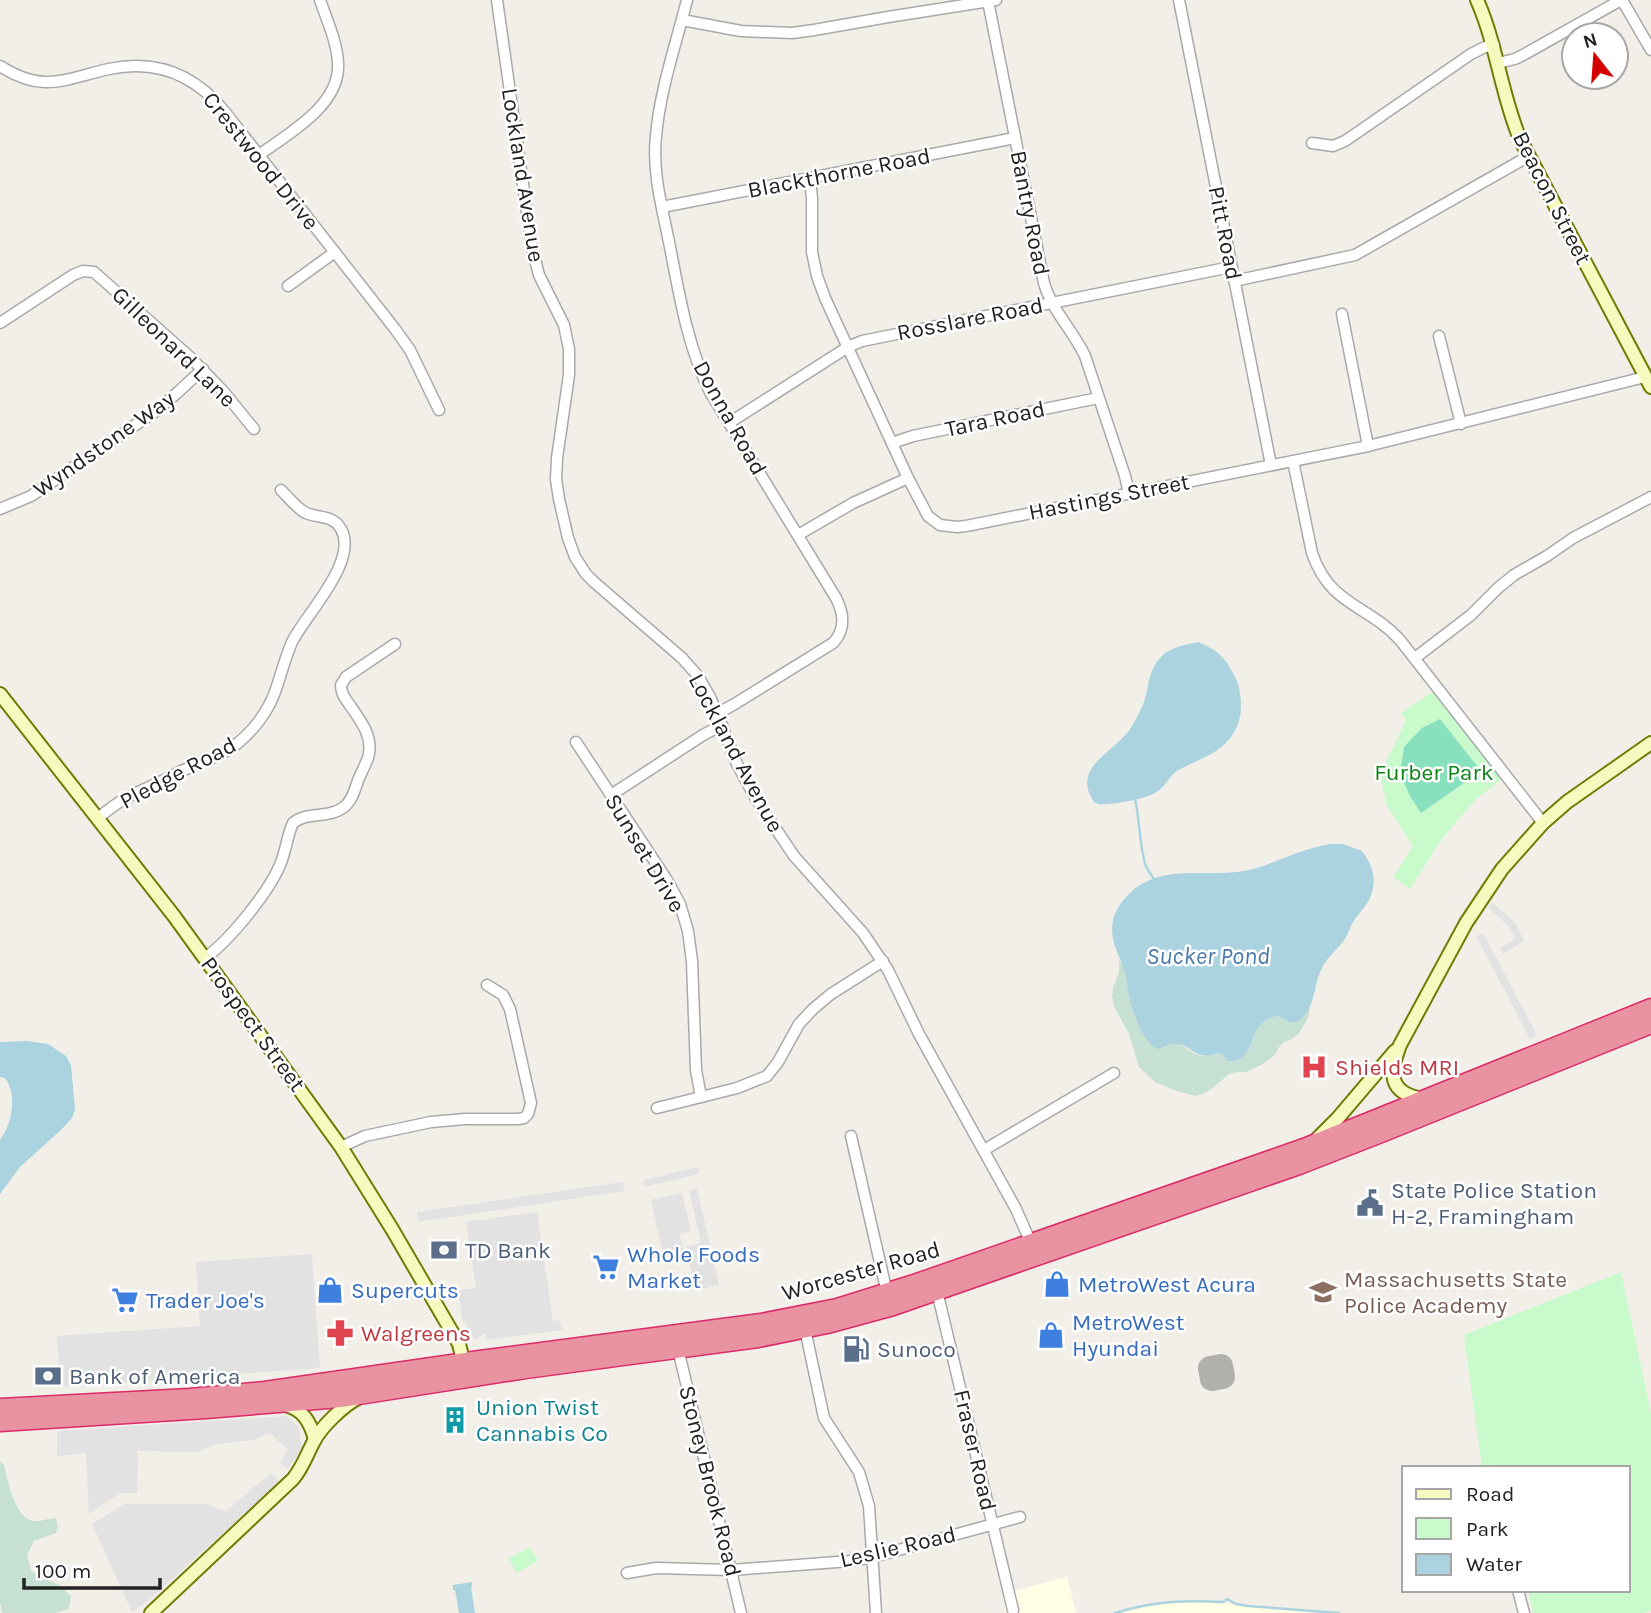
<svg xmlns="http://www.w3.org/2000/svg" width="1651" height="1613" font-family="Karla,sans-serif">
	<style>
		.education { fill: #ffffe5 }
		.wetland { fill: #c6e0d4 }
		.park { fill: #c8facc }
		.pitch { fill: #88e0be }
		.parking { fill: #e2e2e2 }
		.water { fill: #aad3df }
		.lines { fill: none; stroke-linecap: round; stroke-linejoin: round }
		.stream { stroke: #aad3df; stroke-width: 2.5 }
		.taxiway { stroke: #b1b0ac; stroke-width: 24 }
		.street-casing { stroke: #a9a9a9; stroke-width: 13 }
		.secondary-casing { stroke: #707d05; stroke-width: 16 }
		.highway-casing { stroke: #dc2a67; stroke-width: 21 }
		.street { stroke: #fff; stroke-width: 10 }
		.secondary { stroke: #f7fabf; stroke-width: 12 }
		.highway { stroke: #e892a2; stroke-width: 18 }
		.labels { text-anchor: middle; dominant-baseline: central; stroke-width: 5; stroke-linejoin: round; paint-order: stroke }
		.street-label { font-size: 23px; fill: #222; stroke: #fff }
		.park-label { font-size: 23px; fill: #0c8416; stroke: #fff }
		.health-label { font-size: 23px; fill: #be3a42; stroke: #fff; text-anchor: start }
		.service-label { font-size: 23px; fill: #4e5e75; stroke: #fff; text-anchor: start }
		.shop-label { font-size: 23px; fill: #366cbe; stroke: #fff; text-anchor: start }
		.education-label { font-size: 23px; fill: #785e54; stroke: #fff; text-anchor: start }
		.culture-label { font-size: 23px; fill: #0d838f; stroke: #fff; text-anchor: start }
		.water-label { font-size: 24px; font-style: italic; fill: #4a7aab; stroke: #fff }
	</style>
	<rect width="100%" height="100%" fill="#f2efe9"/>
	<g class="education">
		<path d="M1067,1577L1076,1613H1003L1006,1612L1002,1594Z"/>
		<path d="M1183,1600L1229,1604L1322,1613H1123L1148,1606Z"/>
	</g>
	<g class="wetland">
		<path d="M1119,960L1125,969L1132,1004L1146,1039L1163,1048C1182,1036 1186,1053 1201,1056C1207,1057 1214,1055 1219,1053L1223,1055L1227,1061C1260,1065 1243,1020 1279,1016L1292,1023L1302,1018L1310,1008L1308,1018L1299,1033L1292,1039L1284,1042L1279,1047L1275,1055L1263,1064L1246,1072H1237L1229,1074L1214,1087L1203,1094L1195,1096L1174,1090L1155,1082L1139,1067L1129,1034L1114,1007L1112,996L1113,988L1119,972Z"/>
		<path d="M0,1461L4,1465C8,1480 14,1517 33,1521C40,1522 48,1518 56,1518L58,1528L56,1533L34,1541L27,1555L31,1571L61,1586L71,1596L69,1609L55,1613H2L0,1602Z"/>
	</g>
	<g class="park">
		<path d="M1434,691L1502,779L1476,799L1441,840L1410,889L1393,877L1413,846L1387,806L1380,775L1406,720L1401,713Z"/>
		<path d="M1621,1272L1651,1414V1611L1643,1613H1533L1528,1590H1628V1468H1482L1464,1335Z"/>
		<path d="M530,1547L538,1561L516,1573L509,1558Z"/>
	</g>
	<path class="pitch" d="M1440,719L1481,771L1421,813L1410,796L1400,774L1404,747L1422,728Z"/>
	<g class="parking">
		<path d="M1492,902L1516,924L1524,941L1503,954L1500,948L1516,938L1507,925L1488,907Z"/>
		<path d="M1483,933L1537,1035L1530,1039L1476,936Z"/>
		<path d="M698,1167L699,1174L644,1187L643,1180Z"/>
		<path d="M623,1182L624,1191L418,1222L417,1212Z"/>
		<path d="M697,1188L719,1285L696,1290L686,1247L701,1243L689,1190Z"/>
		<path d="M682,1193L691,1231L680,1234L683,1250L663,1254L651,1200Z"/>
		<path d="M537,1212L553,1321L560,1320L562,1330L487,1340L486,1334H483L475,1340L462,1318L458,1290L476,1288L466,1222Z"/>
		<path d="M312,1254L320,1368L60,1387L57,1336L200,1326L196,1262Z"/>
		<path d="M287,1416L299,1427L302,1449L288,1469L280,1463L288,1450L270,1433L253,1440L217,1444L197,1452L138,1451L137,1493H120L89,1514L86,1453L57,1456V1431Z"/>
		<path d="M271,1473L279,1482L148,1601L132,1612L92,1524L124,1504H205L226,1511Z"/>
	</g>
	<g class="water">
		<path d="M1198,642C1218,650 1226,658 1235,677C1240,687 1241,698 1241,708C1240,733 1223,750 1201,759C1193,763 1185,766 1177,771C1169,776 1165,788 1155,793C1145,799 1116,804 1104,804C1097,805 1094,803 1091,797C1074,764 1119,750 1132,726C1136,719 1141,710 1144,702C1149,687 1148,671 1160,658C1169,647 1185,645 1198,642Z"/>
		<path d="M1331,844H1343L1362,851C1371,863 1377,877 1372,892C1370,902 1361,911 1355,919C1350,926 1348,936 1342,943C1335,951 1327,958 1322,968C1313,985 1316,1010 1298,1021C1291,1025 1285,1020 1279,1016C1243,1020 1260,1065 1227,1061L1223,1055L1219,1053C1193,1063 1193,1043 1174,1044C1168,1044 1164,1048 1157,1049C1141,1042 1128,1000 1127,982C1125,961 1108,945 1113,920C1116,909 1122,901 1130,893C1162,862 1210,879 1249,870C1277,863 1302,848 1331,844Z"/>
		<path d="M27,1041L48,1044L66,1056L71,1065L75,1110L72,1118L62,1129L20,1167L0,1194C0,1177 0,1159 0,1142C1,1136 2,1138 5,1132C13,1116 16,1093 5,1078L0,1077V1042Z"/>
		<path d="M472,1582V1587H471L475,1613H459L455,1590H453V1585Z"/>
	</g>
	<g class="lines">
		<g class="stream">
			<path d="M1135,799C1140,821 1139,842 1145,863C1146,869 1151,874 1154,879"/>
			<path d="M1115,1613C1153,1601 1184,1600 1223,1602L1227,1599L1236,1604L1248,1606L1339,1613"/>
		</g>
		<path class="taxiway" d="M1221,1366L1223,1377L1212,1379L1210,1368Z"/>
		<defs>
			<g id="street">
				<path d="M497,0L532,248L539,275L564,325L569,349V375L557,458L556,479L559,499L568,538L575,557L586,574L594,582L682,658L698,676L711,699L737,764L756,799L794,856L863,933L888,970L919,1034L1016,1209L1031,1243"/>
				<path d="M687,0C676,44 660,90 656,136C652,172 662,207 669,242C679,293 687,345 710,392L836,598C844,614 846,629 833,643L733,705L718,713"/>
				<path d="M1179,0L1271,465"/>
				<path d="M1622,0L1651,50"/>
				<path d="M988,1L1044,283C1052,311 1073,330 1085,356L1125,476L1129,493"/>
				<path d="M682,20L741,31L792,33L814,30L888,17L996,0"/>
				<path d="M1498,63L1515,59L1525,54L1621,0"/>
				<path d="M0,66C44,94 64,79 109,69C157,59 195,75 225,112L395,329L410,350L439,410"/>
				<path d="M1312,143L1333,146L1345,141L1471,54L1485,47L1494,45"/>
				<path d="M259,155C288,134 341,105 338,63C337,42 327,20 320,0"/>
				<path d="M810,178L812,199V252L817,276L825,298L908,478L928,516L940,525L957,527L966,526L1368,446L1645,377"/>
				<path d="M662,207L1015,138"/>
				<path d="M1234,281L1355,255L1529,156"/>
				<path d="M288,286L335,252"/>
				<path d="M1342,314L1368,446"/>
				<path d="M0,323L73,275L83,271L94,272L190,357L223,391L254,429"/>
				<path d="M1439,336L1461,424"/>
				<path d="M729,423L848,347L862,341L1231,267"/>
				<path d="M892,443L913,436L1098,398"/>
				<path d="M1293,461L1312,553C1330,606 1367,604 1400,640L1543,823"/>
				<path d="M0,509L31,496L156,411L177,393L203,369"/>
				<path d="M798,535L853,503L908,478"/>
				<path d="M1415,658L1471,615L1498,588L1514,575L1547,556L1573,538L1651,497"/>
				<path d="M576,742L667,880L680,904L688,931L692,961L696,1070L701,1097"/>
				<path d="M611,795L703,735L722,725"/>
				<path d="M98,818C108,810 118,802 128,797C139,791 151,787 162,781C169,778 175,774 181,771C201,763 221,756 238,743C254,730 268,711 275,692C281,675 285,658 292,642C306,614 359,561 341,529C333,514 317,519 304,512C295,506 288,497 281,490"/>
				<path d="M205,958C230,940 268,893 280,865C286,851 287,836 293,823C307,811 329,819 344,807C353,800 355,788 359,778C362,772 365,765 368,758C374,737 361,721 349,704C344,697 341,693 341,685L346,677L395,644"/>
				<path d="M657,1108L737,1088L767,1076L778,1062L799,1024L813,1009L831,994L883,961"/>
				<path d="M851,1136L887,1293"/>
				<path d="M341,1147L365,1136L431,1122L465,1119H518L524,1118L528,1114L531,1103L510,1009L503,995L487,985"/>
				<path d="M984,1150L1114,1073"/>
				<path d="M937,1291L1013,1610"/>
				<path d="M805,1329L824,1418L859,1472L869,1506L876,1613"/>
				<path d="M678,1349L741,1613"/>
				<path d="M627,1573L656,1568L731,1570L850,1561L873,1557L1020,1517"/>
				<path d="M1518,1590L1524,1613"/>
			</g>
			<g id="secondary">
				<path d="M1477,0C1497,45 1501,94 1520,139L1651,387"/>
				<path d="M0,694L174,916L341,1147L392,1229L459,1344L465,1368"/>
				<path d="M1424,1099C1388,1094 1389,1073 1400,1045L1466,923L1502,869L1543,823L1567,802L1651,743"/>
				<path d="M1317,1139L1338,1118L1395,1051"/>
				<path d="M285,1405C303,1409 310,1422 315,1439"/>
				<path d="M151,1613L293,1479C303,1467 307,1454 314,1441C321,1427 344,1405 358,1398"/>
			</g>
			<g id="highway">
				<path d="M0,1408L190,1398L265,1391L480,1360L761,1323L837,1308L917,1283L1304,1148L1651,1008"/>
				<path d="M0,1422L206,1409L340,1398L526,1369L758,1338L827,1324L893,1306L1299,1165L1381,1133L1651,1024"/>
			</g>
		</defs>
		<use href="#street" class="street-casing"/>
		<use href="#secondary" class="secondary-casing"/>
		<use href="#highway" class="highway-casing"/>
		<use href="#street" class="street"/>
		<use href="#secondary" class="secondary"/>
		<use href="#highway" class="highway"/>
	</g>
	<defs>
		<symbol id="hospital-bare" viewBox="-9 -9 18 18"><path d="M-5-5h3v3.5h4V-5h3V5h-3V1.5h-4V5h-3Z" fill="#e0444e" stroke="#fff" stroke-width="2.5" paint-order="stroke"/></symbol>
		<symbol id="civic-bare" viewBox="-9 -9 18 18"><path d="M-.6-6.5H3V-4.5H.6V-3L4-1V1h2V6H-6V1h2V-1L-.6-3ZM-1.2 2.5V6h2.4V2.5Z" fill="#5c6f8a" stroke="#fff" stroke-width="2.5" paint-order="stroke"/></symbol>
		<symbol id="bank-bare" viewBox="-9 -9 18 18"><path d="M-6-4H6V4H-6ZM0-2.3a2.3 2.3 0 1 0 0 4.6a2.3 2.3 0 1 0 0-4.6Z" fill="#5c6f8a" stroke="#fff" stroke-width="2.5" paint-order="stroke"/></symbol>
		<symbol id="supermarket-bare" viewBox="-9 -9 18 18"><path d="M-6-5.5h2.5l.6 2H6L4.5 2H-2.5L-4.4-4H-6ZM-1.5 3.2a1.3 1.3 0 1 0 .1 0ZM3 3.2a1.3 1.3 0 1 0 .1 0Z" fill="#3f7fe0" stroke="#fff" stroke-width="2.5" paint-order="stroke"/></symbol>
		<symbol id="shop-bare" viewBox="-9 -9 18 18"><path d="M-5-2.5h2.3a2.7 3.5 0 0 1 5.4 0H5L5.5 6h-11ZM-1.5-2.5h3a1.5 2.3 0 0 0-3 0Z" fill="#3f7fe0" stroke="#fff" stroke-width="2.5" paint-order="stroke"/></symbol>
		<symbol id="school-bare" viewBox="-9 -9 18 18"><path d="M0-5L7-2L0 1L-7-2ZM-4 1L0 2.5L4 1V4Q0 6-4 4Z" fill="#8d6e63" stroke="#fff" stroke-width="2.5" paint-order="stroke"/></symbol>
		<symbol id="pharmacy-bare" viewBox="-9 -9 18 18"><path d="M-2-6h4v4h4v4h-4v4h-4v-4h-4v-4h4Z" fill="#e0444e" stroke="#fff" stroke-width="2.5" paint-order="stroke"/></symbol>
		<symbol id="fuel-bare" viewBox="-9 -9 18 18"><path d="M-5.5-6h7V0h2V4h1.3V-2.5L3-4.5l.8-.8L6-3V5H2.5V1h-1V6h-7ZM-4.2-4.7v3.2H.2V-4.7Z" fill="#5c6f8a" stroke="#fff" stroke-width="2.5" paint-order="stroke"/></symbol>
		<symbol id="building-bare" viewBox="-9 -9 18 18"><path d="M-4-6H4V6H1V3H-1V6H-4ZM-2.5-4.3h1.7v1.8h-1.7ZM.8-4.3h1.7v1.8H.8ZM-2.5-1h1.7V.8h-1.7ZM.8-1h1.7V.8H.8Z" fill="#0f9aa8" stroke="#fff" stroke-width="2.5" paint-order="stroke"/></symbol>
	</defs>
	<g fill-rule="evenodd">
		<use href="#hospital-bare" x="1295" y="1048" width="38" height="38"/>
		<use href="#civic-bare" x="1351" y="1184" width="38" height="38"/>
		<use href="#bank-bare" x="425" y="1231" width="38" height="38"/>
		<use href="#supermarket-bare" x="587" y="1248" width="38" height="38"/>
		<use href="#shop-bare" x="1038" y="1265" width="38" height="38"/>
		<use href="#shop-bare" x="311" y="1271" width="38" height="38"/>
		<use href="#school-bare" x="1304" y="1273" width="38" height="38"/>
		<use href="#supermarket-bare" x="106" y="1281" width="38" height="38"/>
		<use href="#pharmacy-bare" x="321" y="1314" width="38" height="38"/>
		<use href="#shop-bare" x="1032" y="1316" width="38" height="38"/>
		<use href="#fuel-bare" x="837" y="1330" width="38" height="38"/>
		<use href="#bank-bare" x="29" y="1357" width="38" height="38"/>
		<use href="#building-bare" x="436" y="1401" width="38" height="38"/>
	</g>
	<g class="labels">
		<g class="street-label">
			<text transform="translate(261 161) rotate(51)">Crestwood Drive</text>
			<text transform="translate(839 173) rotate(-11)">Blackthorne Road</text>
			<text transform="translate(523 175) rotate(81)">Lockland Avenue</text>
			<text transform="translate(1552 198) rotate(63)">Beacon Street</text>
			<text transform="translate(1030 213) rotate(79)">Bantry Road</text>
			<text transform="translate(1225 233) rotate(79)">Pitt Road</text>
			<text transform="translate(970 319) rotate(-11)">Rosslare Road</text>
			<text transform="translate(174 347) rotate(44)">Gilleonard Lane</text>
			<text transform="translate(730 418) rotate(61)">Donna Road</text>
			<text transform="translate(995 419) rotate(-12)">Tara Road</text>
			<text transform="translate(104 444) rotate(-35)">Wyndstone Way</text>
			<text transform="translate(1109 497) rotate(-11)">Hastings Street</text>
			<text transform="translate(736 753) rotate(62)">Lockland Avenue</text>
			<text transform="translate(178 773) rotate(-28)">Pledge Road</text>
			<text transform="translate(645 853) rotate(59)">Sunset Drive</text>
			<text transform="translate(253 1024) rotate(54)">Prospect Street</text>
			<text transform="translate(861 1271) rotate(-16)">Worcester Road</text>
			<text transform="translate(975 1450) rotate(77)">Fraser Road</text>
			<text transform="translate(710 1481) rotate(76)">Stoney Brook Road</text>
			<text transform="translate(898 1547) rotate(-13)">Leslie Road</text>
		</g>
		<g class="park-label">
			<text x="1434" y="772">Furber Park</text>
		</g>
		<g class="health-label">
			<text x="1335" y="1067">Shields MRI</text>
			<text x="361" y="1333">Walgreens</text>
		</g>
		<g class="service-label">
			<text x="1391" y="1190">State Police Station<tspan x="1391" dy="26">H-2, Framingham</tspan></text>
			<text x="465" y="1250">TD Bank</text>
			<text x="877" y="1349">Sunoco</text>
			<text x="69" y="1376">Bank of America</text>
		</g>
		<g class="shop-label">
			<text x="627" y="1254">Whole Foods<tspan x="627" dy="26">Market</tspan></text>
			<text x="1078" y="1284">MetroWest Acura</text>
			<text x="351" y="1290">Supercuts</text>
			<text x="146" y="1300">Trader Joe's</text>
			<text x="1072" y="1322">MetroWest<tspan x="1072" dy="26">Hyundai</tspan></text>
		</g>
		<g class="education-label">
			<text x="1344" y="1279">Massachusetts State<tspan x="1344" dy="26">Police Academy</tspan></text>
		</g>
		<g class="culture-label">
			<text x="476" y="1407">Union Twist<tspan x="476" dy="26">Cannabis Co</tspan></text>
		</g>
		<g class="water-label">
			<text x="1208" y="956">Sucker Pond</text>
		</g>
	</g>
	<rect x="1402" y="1466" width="228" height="126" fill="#ffffff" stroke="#a7a7a7" stroke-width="2"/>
	<rect x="1416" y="1489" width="35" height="10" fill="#f7fabf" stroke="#a7a7a7" stroke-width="2"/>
	<text x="1466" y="1501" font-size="21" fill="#222222">Road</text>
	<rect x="1416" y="1518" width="35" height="21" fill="#c8facc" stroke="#a7a7a7" stroke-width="2"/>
	<text x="1466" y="1536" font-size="21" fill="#222222">Park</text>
	<rect x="1416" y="1554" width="35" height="21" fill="#aad3df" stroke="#a7a7a7" stroke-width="2"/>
	<text x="1466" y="1571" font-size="21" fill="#222222">Water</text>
	<g transform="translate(1595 56) rotate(343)"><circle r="33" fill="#ffffff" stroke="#a7a7a7" stroke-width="2"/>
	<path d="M0-5L12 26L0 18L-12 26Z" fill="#d40000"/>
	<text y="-10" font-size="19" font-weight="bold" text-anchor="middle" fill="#222222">N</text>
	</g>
	<path d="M24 1578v10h136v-10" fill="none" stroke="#222222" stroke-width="3.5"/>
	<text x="35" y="1578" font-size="21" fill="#222222" stroke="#ffffff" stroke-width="5" paint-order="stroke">100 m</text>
</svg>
